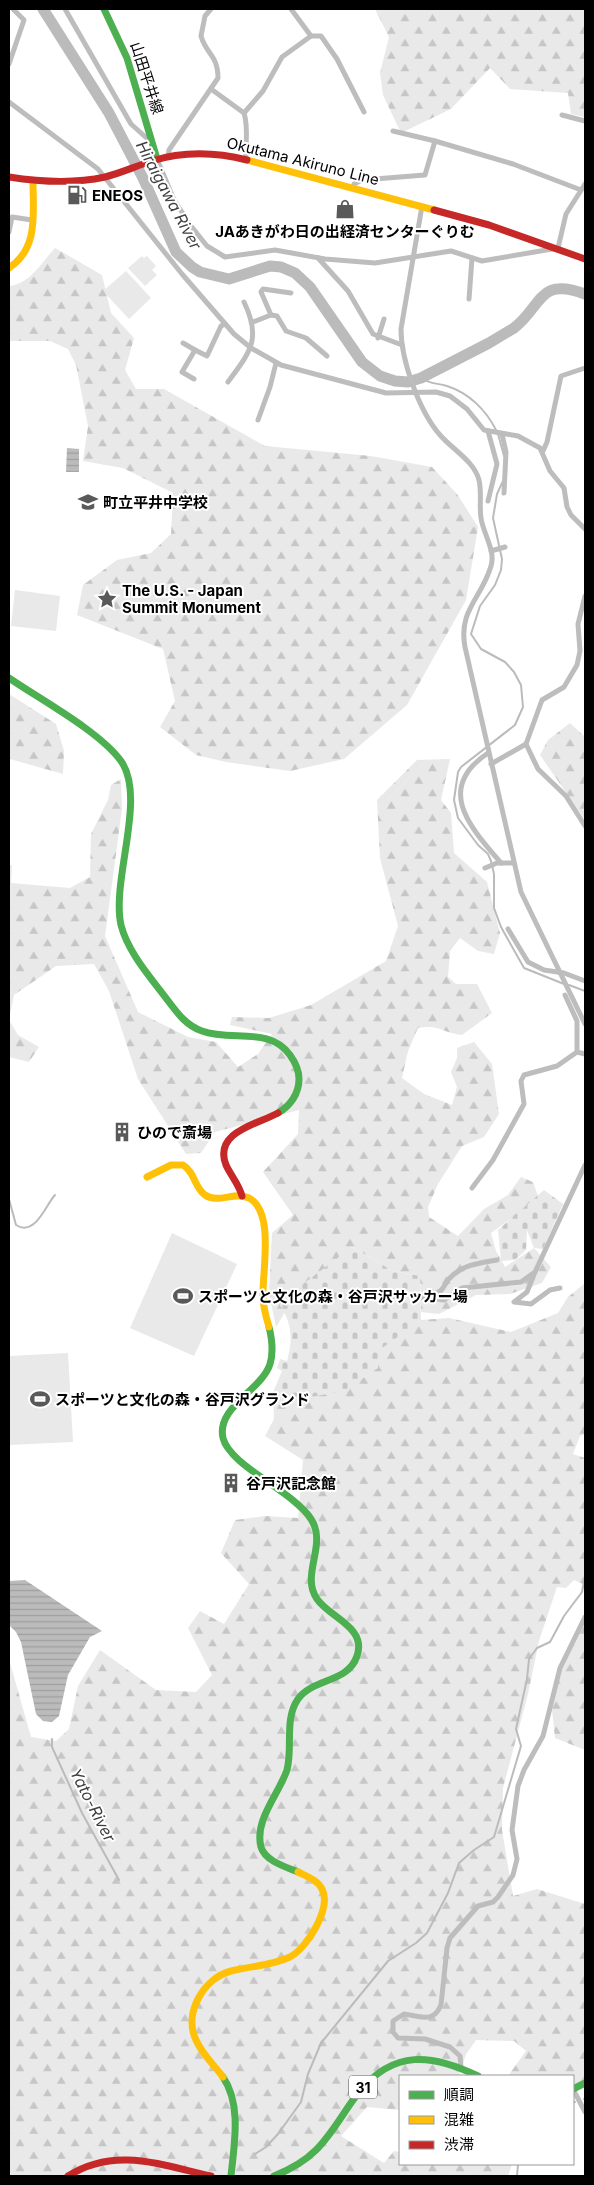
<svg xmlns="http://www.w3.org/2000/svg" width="594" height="2185" font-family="Inter,'Noto Sans JP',sans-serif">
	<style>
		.green { fill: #e9e9e9 }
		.forest { fill: url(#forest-firs) }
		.cemetery { fill: url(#cemetery-stones) }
		.water { fill: url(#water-rules) }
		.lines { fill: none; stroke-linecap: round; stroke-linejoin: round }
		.stream { stroke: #bbb; stroke-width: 2 }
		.river { stroke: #bbb; stroke-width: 11 }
		.street { stroke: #bdbdbd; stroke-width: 5 }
		.fast { stroke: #4caf50; stroke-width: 7 }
		.slow { stroke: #ffc107; stroke-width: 7 }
		.jam { stroke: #c62828; stroke-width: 7 }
		.labels { text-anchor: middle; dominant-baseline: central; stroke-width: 4; stroke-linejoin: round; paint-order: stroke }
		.shield { fill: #fff; stroke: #4c4c4c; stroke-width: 1 }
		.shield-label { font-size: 14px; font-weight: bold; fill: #000 }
		.street-label { font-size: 15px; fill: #000; stroke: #fff }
		.poi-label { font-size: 15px; font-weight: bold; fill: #000; stroke: #fff; text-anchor: start }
		.water-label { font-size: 16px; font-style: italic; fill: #3f3f3f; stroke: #fff }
	</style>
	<defs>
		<pattern id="forest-firs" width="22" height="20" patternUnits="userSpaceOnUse" patternTransform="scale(1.25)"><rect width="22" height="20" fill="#e9e9e9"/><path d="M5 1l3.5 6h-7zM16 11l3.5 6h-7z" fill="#c6c6c6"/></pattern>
		<pattern id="cemetery-stones" width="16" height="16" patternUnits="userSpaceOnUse" patternTransform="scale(1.25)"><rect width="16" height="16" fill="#e9e9e9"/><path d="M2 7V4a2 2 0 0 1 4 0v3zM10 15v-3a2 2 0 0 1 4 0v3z" fill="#c6c6c6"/></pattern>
		<pattern id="water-rules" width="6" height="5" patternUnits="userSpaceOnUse" patternTransform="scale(1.25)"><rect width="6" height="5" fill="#bbb"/><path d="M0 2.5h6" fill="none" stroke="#9f9f9f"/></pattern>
	</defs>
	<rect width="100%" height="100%" fill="#fff"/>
	<g class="green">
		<path d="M142,256L144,258L147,256L156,266L152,270L157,275L145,286L128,268Z"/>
		<path d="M126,271L151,298L129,319L103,291Z"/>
		<path d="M15,590L60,596L56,631L11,626Z"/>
		<path d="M172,1233L237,1264L194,1356L130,1328Z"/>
		<path d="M68,1353L73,1442L9,1445V1356Z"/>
	</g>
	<g class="forest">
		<path d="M375,9H585V117L571,114L568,93L510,89L490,68L451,109L401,133L383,95L380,73L389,37Z"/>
		<path d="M55,248L102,275L111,313L134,338L125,370L136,389H164L265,446L371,456L432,467L457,494L478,527L466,600L407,705L344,759L290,771L226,762L196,755L160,727L175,701L163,649L77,615L83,585L117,560L151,553L171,534L173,493L123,468L83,461L88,426L76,365L68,349L50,341H10L9,345V286C30,284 42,262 55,248Z"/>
		<path d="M9,694L56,724L64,751L63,774L10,759L9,761Z"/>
		<path d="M570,723L585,737V820L540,755L548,740Z"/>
		<path d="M450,759L441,800L451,813L454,853L487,882L500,933L494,954L478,951L460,938L450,951L448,977L456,984H477L492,1013L462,1035C443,1033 439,1024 418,1028L408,1051L402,1078L424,1094L452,1105L457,1087L451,1072L457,1058V1048L474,1042L492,1064L499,1114L484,1137L462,1146L438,1184L428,1207L429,1217L458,1236L484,1209L508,1195L521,1177L533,1182L539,1199L491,1233L496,1251L505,1267L534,1248L551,1267L542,1283L510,1294L476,1295L439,1314L421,1312L420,1276L393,1271L352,1247L280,1305L285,1312L276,1327L269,1293L272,1233L293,1215L263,1172L298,1134L299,1110L215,1132L201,1153L186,1154L138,1079L109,991L94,964L56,966L14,995L9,1020L18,1035L39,1047L29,1062L9,1057V865H12L11,883L70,888L90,877L91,834L108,800L111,785L121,779L122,809L105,936L138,1012L188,1037L216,1042L238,1067L258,1054L272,1034L230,1025L232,1017L269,1018L311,1005L386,961L398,926L380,858L377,800L417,760Z"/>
		<path d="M585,1283V1434L580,1436L573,1454L585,1458V1585L574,1580L566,1588L557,1587L539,1641L528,1694L503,1788L502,1830L513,1896L537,1889L585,1904V2079L573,2085V2076H508L526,2051L514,2041L476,2040L466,2054L459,2076H400V2110L367,2107L341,2136L384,2163L394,2151L400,2152V2164H512L508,2176H9V1659L31,1737L56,1741L69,1729L78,1686L100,1650L156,1690L196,1692L212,1675L188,1628L200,1611L224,1624L249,1584L221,1553L235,1520L265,1516L298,1518L303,1460L265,1436L274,1419L273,1392L305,1398L421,1320L449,1318L511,1332L558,1313L568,1297Z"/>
		<path d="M585,1612V1750L555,1738L552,1710L561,1669Z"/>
	</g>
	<g class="cemetery">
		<path d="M544,1190L563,1204L543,1249L534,1248L527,1230L526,1250L515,1260L501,1261L498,1230Z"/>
		<path d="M352,1247L393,1271L420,1276L421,1320L378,1351V1368L344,1391L305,1398L273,1392L282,1371L277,1368L280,1359L287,1361C293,1340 292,1323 280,1305L299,1287Z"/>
	</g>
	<g class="water">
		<path d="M67,448L79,449V472H66Z"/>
		<path d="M25,1580L102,1631L90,1637L68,1675L59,1716L52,1722L43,1721L36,1714L21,1642L16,1632L9,1625V1581Z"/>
	</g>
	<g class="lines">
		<g class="stream">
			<path d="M421,378C429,384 437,383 447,386C469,393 486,410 496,430"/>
			<path d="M498,434L504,456"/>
			<path d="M503,481L497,494L493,518L502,559L501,570L495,585L480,606L471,634L481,649L505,662L514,672L521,685L523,707L515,725L461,767L458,772L454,800L458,818L478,845L488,854L491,861L494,874V908L501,927L524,968L564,984"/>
			<path d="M569,985L585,991"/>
			<path d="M9,1199L16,1225C35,1237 45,1206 55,1195"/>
			<path d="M52,1739V1747L82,1813L119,1880"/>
			<path d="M584,2099H585"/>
			<path d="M573,2102H575"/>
			<path d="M255,2154L266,2147L278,2134L301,2102L308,2074L321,2043L388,1961L416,1943L427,1933L448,1893L459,1863L474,1850L494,1837L521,1746L516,1729L527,1679L529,1659L537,1648L550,1642L564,1616L582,1592L585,1577"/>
			<path d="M517,2176L518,2164"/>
		</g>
		<path class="river" d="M43,9L109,113L143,178L176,252L192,267L200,272L229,279L270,266L281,267L295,273L310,287L362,362L380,376L395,381L408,382L421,378L489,343L514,328C542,307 538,276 585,294"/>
		<g class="street">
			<path d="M65,9L131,124L151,142"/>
			<path d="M291,9L311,36H321L337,59L364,112"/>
			<path d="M9,64L24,20L13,9"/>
			<path d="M211,89L244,113C249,129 245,143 246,160"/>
			<path d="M9,102L98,169L182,274L234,334L251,348L281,365L386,393L436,392L450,396L467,409L484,430L518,436L540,448L550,471L564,488L567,507L571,515L585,529"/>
			<path d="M244,113L263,91L282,57L311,36"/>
			<path d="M562,115L585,121"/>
			<path d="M393,131L435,141"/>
			<path d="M168,157L169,150L218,78C218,55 206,54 201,36L205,16L211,9"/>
			<path d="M157,159L174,200L191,226L207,246L225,257L275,250L325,259L375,263L451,251L482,261L558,248L566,214L585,184"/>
			<path d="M353,188L354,184L362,180L425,175L435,141L513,164L581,190"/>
			<path d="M422,206L401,329C401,360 419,411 440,435C452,449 474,461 479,480C482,493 479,506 481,518C483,533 496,551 491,566C482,598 458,610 465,647L521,892L585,1024"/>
			<path d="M9,232L12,217L32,220"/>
			<path d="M318,258L348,291L373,334L402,345"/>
			<path d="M469,299L472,258"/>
			<path d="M271,315L277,316L286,331L306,338L327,356"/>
			<path d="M253,322L271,315L261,292L263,289L291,293"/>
			<path d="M378,338L384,319"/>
			<path d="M183,343L195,350"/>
			<path d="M194,379L182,372L195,350L207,356L221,326L225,324"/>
			<path d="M228,382C250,352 262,339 244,302"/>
			<path d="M258,420L270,387L276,363"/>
			<path d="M488,431L497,464L488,501"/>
			<path d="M502,434L506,452L504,493"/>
			<path d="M543,451L547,442L561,376L585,368"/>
			<path d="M491,551L505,547"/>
			<path d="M526,744L538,769L566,796L585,826"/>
			<path d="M488,753C434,789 471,828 501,863"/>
			<path d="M491,764L526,744L542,700L564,687L577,665L580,651L578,624L585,596"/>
			<path d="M485,868L497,863H513"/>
			<path d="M508,929L528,962L544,970L564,973L585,981"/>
			<path d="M577,1052L585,1054"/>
			<path d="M472,1188L493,1160L524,1104L521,1081L524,1075L557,1066L577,1052V1021L565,995"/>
			<path d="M535,1272L527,1292L514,1302L531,1304L550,1290L560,1288"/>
			<path d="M426,1296C449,1292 440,1285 453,1275C466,1264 481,1263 497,1260"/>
			<path d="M421,1297L444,1300L462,1288L521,1282L535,1272L585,1165"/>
			<path d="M461,2067L460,2056L450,2047L425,2039L398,2038L393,2032V2021L404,2014C421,2016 433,2024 441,2005L447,1948L450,1938L478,1906L493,1902L498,1897L513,1875L517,1859L512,1830L518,1786L524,1770L543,1736L560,1668L585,1617"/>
			<path d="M573,2089L585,2112"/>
		</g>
		<g class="fast">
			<path d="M104,9L127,58L157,159"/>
			<path d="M9,678C41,700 99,731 121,761C147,798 111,880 121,925C128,953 152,979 169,1002C178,1014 187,1026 202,1031C231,1042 270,1026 290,1055C295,1062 299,1070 299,1079C299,1094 290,1106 278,1113"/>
			<path d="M269,1327C272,1339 274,1351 270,1364C262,1390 216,1407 223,1438C230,1466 293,1491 311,1519C328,1545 300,1574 317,1599C330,1618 367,1627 357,1656C348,1683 313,1678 298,1699C284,1719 293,1747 287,1770C279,1794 254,1820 261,1847C265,1861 286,1867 298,1872"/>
			<path d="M223,2077C242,2105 234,2145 231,2176"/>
			<path d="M573,2089L585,2083"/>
			<path d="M274,2176C289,2170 304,2162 316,2150C333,2133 344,2111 359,2092C394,2049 432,2054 478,2076"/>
		</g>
		<g class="slow">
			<path d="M247,160L434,210"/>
			<path d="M9,268C39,248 33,213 33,181"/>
			<path d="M147,1177L171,1165H183C195,1172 194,1187 205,1195C218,1204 235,1191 249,1198C275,1212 262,1272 263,1297C263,1307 266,1317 269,1327"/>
			<path d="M223,2077C214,2065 202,2054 196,2040C183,2013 204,1978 231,1971C250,1966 271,1966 290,1957C307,1948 332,1908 322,1889C318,1880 306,1876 298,1872"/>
		</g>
		<g class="jam">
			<path d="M9,177C41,182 73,184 105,177C121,173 136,166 152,161C184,151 215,152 247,160"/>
			<path d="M434,210L489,225L585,259"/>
			<path d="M242,1196C239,1184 231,1176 226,1165C213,1132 258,1124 278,1113"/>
			<path d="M68,2176C115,2146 161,2165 211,2176"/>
		</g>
	</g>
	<defs>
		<symbol id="fuel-bare" viewBox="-9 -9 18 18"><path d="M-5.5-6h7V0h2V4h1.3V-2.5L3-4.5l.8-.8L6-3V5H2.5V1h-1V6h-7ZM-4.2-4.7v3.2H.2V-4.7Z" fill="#595959" stroke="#fff" stroke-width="2.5" paint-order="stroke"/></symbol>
		<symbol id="shop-bare" viewBox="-9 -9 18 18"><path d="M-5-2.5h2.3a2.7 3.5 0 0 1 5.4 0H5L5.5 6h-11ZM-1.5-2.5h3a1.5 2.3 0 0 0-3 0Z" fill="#595959" stroke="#fff" stroke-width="2.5" paint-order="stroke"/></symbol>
		<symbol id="school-bare" viewBox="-9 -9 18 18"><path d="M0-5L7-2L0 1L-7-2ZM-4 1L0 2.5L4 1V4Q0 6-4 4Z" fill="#595959" stroke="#fff" stroke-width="2.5" paint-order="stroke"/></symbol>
		<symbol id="sight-bare" viewBox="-9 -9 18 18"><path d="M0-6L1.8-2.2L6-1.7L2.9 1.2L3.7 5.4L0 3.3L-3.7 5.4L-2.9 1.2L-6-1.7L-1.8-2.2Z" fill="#595959" stroke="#fff" stroke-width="2.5" paint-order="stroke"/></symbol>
		<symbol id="building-bare" viewBox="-9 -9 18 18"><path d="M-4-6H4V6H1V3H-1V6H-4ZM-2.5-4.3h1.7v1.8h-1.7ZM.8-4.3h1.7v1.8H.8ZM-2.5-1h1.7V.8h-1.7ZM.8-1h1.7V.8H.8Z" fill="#595959" stroke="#fff" stroke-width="2.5" paint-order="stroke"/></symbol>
		<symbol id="stadium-bare" viewBox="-9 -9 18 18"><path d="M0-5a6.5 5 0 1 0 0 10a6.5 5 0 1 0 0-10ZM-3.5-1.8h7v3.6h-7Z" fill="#595959" stroke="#fff" stroke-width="2.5" paint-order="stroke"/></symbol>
	</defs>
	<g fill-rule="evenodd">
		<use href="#fuel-bare" x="63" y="181" width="28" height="28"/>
		<use href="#shop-bare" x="331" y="195" width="28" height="28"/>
		<use href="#school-bare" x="74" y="488" width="28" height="28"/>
		<use href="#sight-bare" x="93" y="585" width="28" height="28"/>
		<use href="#building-bare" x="108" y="1118" width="28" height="28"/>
		<use href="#stadium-bare" x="169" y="1282" width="28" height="28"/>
		<use href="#stadium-bare" x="26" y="1385" width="28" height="28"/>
		<use href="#building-bare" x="217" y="1469" width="28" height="28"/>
	</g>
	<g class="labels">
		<rect class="shield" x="349" y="2075.5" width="28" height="23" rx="4"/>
		<g class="shield-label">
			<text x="363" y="2087">31</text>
		</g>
		<g class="street-label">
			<text transform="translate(147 78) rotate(72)">山田平井線</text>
			<text transform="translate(303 161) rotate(14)">Okutama Akiruno Line</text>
		</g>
		<g class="poi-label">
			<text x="92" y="195">ENEOS</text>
			<text x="345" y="231" text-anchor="middle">JAあきがわ日の出経済センターぐりむ</text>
			<text x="103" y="502">町立平井中学校</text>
			<text x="122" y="590">The U.S. - Japan<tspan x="122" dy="17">Summit Monument</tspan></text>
			<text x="137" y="1132">ひので斎場</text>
			<text x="198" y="1296">スポーツと文化の森・谷戸沢サッカー場</text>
			<text x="55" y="1399">スポーツと文化の森・谷戸沢グランド</text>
			<text x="246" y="1483">谷戸沢記念館</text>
		</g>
		<g class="water-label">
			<text transform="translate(169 195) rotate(62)">Hiraigawa River</text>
			<text transform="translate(93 1805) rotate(63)">Yato-River</text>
		</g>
	</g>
	<rect width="594" height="2185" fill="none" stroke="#000000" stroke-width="20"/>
	<rect x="399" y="2075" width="175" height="90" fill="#ffffff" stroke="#999999"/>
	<rect x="409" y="2091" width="25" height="8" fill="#4caf50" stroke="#999999"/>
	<text x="444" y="2100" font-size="15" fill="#000000">順調</text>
	<rect x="409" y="2116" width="25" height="8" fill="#ffc107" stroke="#999999"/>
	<text x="444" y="2125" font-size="15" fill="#000000">混雑</text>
	<rect x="409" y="2141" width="25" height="8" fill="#c62828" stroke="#999999"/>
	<text x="444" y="2150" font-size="15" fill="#000000">渋滞</text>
</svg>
